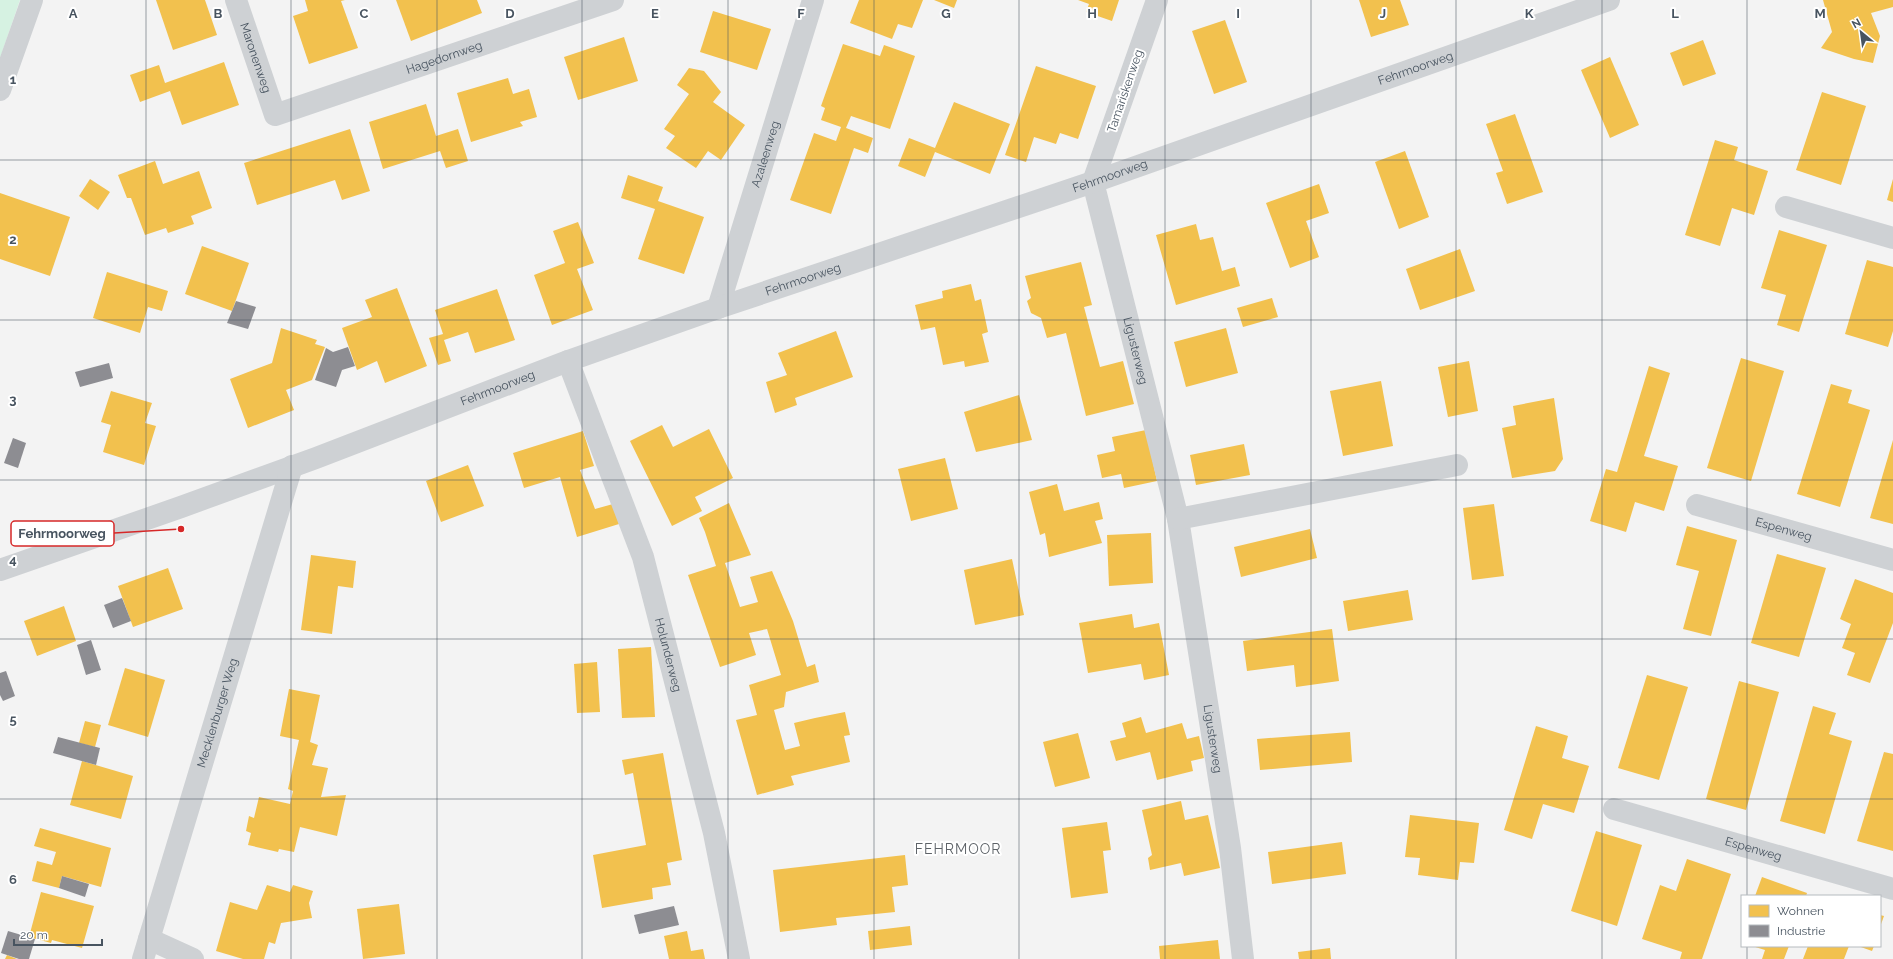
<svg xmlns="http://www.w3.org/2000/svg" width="1893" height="959" font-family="Raleway,sans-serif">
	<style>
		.green { fill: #d6f2e2 }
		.homes { fill: #f2c14e }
		.industry { fill: #8d8d92 }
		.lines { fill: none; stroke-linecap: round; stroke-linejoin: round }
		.minor { stroke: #ced1d4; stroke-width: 22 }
		.grid { fill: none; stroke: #485460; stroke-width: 1; stroke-opacity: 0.55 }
		.labels { text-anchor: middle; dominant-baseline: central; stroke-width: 4; stroke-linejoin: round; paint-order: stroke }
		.street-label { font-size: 12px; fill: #485460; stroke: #fff }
		.quarter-label { font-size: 14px; letter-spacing: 1px; fill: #5d6267; stroke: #fff }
		.grid-label { font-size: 13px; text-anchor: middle; font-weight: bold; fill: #485460; stroke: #fff; stroke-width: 4; stroke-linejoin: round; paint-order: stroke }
		.leader { fill: none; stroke: #d62828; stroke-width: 1.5 }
		.callout-dot { fill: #d62828; stroke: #fff; stroke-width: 1.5 }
		.callout { fill: #fff; stroke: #d62828; stroke-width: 1.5 }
		.callout-label { font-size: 13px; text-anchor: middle; font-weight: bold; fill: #485460 }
	</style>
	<rect width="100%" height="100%" fill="#f3f3f3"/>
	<path class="green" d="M0,0H20L0,58Z"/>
	<g class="homes">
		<path d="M156,0H205L217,35L173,50Z"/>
		<path d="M305,0H345L341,1L358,48L309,64L293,16L308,11Z"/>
		<path d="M396,0H477L482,13L411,41Z"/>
		<path d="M859,0H923L912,28L898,24L892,39L850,23Z"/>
		<path d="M934,0H957L954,8Z"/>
		<path d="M1078,0H1119L1112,21L1086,12L1089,4Z"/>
		<path d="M1359,0H1400L1409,25L1371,37Z"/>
		<path d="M1823,0H1893V7L1871,13L1880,36L1873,63L1854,59L1821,48L1832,32Z"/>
		<path d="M713,11L771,29L757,70L700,52Z"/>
		<path d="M1225,20L1247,82L1214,94L1192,31Z"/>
		<path d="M624,37L638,81L578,100L564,57Z"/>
		<path d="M1703,40L1716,74L1683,86L1670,53Z"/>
		<path d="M843,44L880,56L884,45L915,56L890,129L851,116L846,128L873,138L868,153L854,148L831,214L790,200L814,133L836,141L841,127L821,120L825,108L821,106Z"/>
		<path d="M1610,57L1639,125L1610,138L1581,70Z"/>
		<path d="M224,62L239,105L182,125L170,91L140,102L130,75L159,65L165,83Z"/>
		<path d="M1036,66L1096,86L1078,139L1060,133L1056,144L1034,137L1026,162L1005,155Z"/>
		<path d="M689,68L704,71L721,92L713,102L745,125L721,160L708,151L696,168L666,148L675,136L664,129L689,94L677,85Z"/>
		<path d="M508,78L513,94L529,89L537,117L520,122L523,126L471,142L457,93Z"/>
		<path d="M1822,92L1866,106L1841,185L1796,170Z"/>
		<path d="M954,102L1010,124L990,174L935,152L925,177L898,166L909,138L935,148Z"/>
		<path d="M426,104L436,136L458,129L468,161L446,168L440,151L383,169L369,122Z"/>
		<path d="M1515,114L1543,192L1507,204L1496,173L1503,171L1486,124Z"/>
		<path d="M350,129L370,191L342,200L335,180L257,205L244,163Z"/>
		<path d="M1715,140L1738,147L1734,160L1768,171L1754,215L1732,208L1720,246L1685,235Z"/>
		<path d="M1405,151L1429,217L1399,229L1375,162Z"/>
		<path d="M155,161L163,184L199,171L212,208L191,216L194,224L168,233L166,228L145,235L131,198H127L118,175Z"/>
		<path d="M628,175L663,187L658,201L704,217L684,274L638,259L655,209L621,198Z"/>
		<path d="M90,179L110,192L98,210L79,196Z"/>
		<path d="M1893,179V202L1887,200Z"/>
		<path d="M1319,184L1329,213L1306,221L1319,257L1290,268L1266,203Z"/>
		<path d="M0,193L70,217L50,276L0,259Z"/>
		<path d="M578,222L594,263L577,269L593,310L552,325L534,275L565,263L553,231Z"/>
		<path d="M1196,224L1200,240L1213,237L1222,271L1235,267L1240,286L1176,305L1156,235Z"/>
		<path d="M1779,230L1827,245L1799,332L1777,325L1786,295L1761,288Z"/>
		<path d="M202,246L249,263L232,311L185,294Z"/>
		<path d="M1460,249L1475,291L1420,310L1406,269Z"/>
		<path d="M1867,260L1893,267V331L1888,347L1845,334Z"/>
		<path d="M1081,262L1092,305L1084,307L1100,367L1123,361L1134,404L1086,416L1066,333L1047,338L1041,318L1031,313L1027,301L1031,298L1025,276Z"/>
		<path d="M107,272L168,291L162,311L148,307L140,333L93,318Z"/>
		<path d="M971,284L975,301L981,299L988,332L982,334L989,362L965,367L964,361L943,365L935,327L921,330L915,305L943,298L942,291Z"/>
		<path d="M397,288L427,366L385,383L377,361L357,370L342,328L372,317L365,300Z"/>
		<path d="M497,289L515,340L475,353L468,332L444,340L451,361L438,365L429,338L443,334L435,310Z"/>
		<path d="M1272,298L1278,317L1243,327L1237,308Z"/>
		<path d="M281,328L317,340L315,344L325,347L312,380L286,390L294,410L248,428L230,379L272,363Z"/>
		<path d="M1226,328L1238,373L1186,387L1174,342Z"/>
		<path d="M836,331L853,377L795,398L797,405L775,413L766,382L787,375L778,353Z"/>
		<path d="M1741,358L1784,371L1751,481L1707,468Z"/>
		<path d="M1469,361L1478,411L1448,417L1438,367Z"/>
		<path d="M1649,366L1670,373L1644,456L1678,466L1664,511L1635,502L1626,532L1590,521L1606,469L1617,472Z"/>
		<path d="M1381,381L1393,446L1343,456L1330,391Z"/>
		<path d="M1831,384L1852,390L1848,403L1870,410L1840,507L1797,494Z"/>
		<path d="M111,391L152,403L145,423L156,426L144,465L103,452L111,425L101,422Z"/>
		<path d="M1019,395L1032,440L976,452L964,412Z"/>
		<path d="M1554,398L1563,459L1555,471L1512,478L1502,428L1516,425L1513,406Z"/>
		<path d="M662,425L673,447L709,429L733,478L695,497L702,511L672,526L630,441Z"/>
		<path d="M1146,430L1157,481L1124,488L1121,474L1102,478L1097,455L1115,451L1112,437Z"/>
		<path d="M583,431L594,466L580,470L595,509L613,504L619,524L577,537L560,477L524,488L513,453Z"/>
		<path d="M1893,440V524L1870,518Z"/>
		<path d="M1244,444L1250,475L1196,485L1190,455Z"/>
		<path d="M945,458L958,509L911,521L898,469Z"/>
		<path d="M468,465L484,506L441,522L426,481Z"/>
		<path d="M1057,484L1064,511L1099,502L1103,519L1095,521L1102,543L1049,557L1045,533L1040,535L1029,492Z"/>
		<path d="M729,503L751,555L725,563L740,607L758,602L750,577L772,571L793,621L807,667L815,664L819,682L786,692L784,707L774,710L785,750L800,746L794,723L815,718L845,712L850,735L844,736L850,762L791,776L794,785L757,795L736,720L757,715L749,685L781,675L767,629L749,633L756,655L720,667L688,575L716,566L705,532L699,518Z"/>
		<path d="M1494,504L1504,576L1472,580L1463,508Z"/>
		<path d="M1687,526L1737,540L1711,636L1683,629L1699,571L1676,565Z"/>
		<path d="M1310,529L1317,558L1241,577L1234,547Z"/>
		<path d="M1151,533L1153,583L1109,586L1107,535Z"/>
		<path d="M1777,554L1826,568L1799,657L1751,643Z"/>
		<path d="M311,555L356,561L353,588L338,586L332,634L301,630Z"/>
		<path d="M1012,559L1024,615L975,625L964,570Z"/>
		<path d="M168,568L183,609L133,627L118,586Z"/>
		<path d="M1855,579L1893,593V623L1870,683L1847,675L1855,653L1842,648L1851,624L1840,619Z"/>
		<path d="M1408,590L1413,620L1348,631L1343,601Z"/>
		<path d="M64,606L76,641L37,656L24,621Z"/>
		<path d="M1132,614L1134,628L1159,623L1169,675L1144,680L1141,664L1088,673L1079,623Z"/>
		<path d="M1332,629L1339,681L1296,687L1294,665L1247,671L1243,641Z"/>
		<path d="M651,647L655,717L622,718L618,649Z"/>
		<path d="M597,662L600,712L577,713L574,664Z"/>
		<path d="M125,668L165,680L148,737L108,725Z"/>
		<path d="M1647,675L1688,687L1659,780L1618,768Z"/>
		<path d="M1739,681L1779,692L1746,810L1706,799Z"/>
		<path d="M289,689L320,695L310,742L318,745L312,765L328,768L321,797L346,795L337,836L300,827L294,852L279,849L278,852L248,845L251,833L246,831L249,816L254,818L259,797L290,804L293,791L288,789L299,740L280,736Z"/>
		<path d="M1813,706L1836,713L1829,734L1852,741L1825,834L1780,821Z"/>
		<path d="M1141,717L1146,733L1182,723L1187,739L1199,736L1204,758L1191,761L1193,771L1157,780L1150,752L1116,761L1110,741L1126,737L1122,723Z"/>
		<path d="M85,721L101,725L95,747L79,743Z"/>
		<path d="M1536,726L1568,736L1562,758L1589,766L1574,813L1543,804L1532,839L1504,830Z"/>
		<path d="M1350,732L1352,762L1260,770L1257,739Z"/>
		<path d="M1078,733L1090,778L1055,787L1043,742Z"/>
		<path d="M1884,752L1893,754V851L1857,841Z"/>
		<path d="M663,753L682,860L667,863L671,885L652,888L653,899L602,908L593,855L646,845L633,773L625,775L622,760Z"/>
		<path d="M82,761L133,776L121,819L70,805Z"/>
		<path d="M1181,801L1185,820L1208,815L1220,868L1184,876L1181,863L1150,870L1148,858L1152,855L1142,810Z"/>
		<path d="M1410,815L1479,823L1474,863L1460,862L1458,880L1418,875L1420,858L1405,857Z"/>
		<path d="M1107,822L1111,850L1103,851L1108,893L1071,898L1062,828Z"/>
		<path d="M40,828L111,848L101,887L62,876L59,888L32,881L37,861L52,865L56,852L34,846Z"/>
		<path d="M1596,831L1642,845L1617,926L1571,911Z"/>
		<path d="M1342,842L1346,874L1272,884L1268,852Z"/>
		<path d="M905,855L908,885L892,887L895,912L836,918L837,925L780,932L773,870Z"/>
		<path d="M1687,859L1731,874L1702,959H1680L1682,952L1642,939L1660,885L1676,891Z"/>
		<path d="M1762,877L1807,893L1806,896H1755Z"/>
		<path d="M267,885L290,892L293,885L313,891L309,903L312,918L281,923L275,944L269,942L264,959H243L216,951L230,902L257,910Z"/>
		<path d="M41,892L94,906L82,948L52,940L51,943L29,937Z"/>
		<path d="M399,904L405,954L363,959L357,909Z"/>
		<path d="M1880,915L1884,916L1880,927Z"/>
		<path d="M910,926L912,945L870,950L868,931Z"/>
		<path d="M687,931L691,951L703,949L705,959H669L664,936Z"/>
		<path d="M1218,940L1220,959H1160L1159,946Z"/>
		<path d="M1752,946H1789L1784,959H1762L1765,950Z"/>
		<path d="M1808,946H1849L1844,959H1803Z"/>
		<path d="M1858,946H1874L1872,951Z"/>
		<path d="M1330,948L1331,959H1299L1298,952Z"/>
		<path d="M7,955L17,959H5Z"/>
	</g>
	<g class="industry">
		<path d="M236,301L256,307L248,329L227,323Z"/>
		<path d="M348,347L355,366L342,370L336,387L315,380L326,348L333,352Z"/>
		<path d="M109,363L113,378L80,387L75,372Z"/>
		<path d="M13,438L26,443L18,468L4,463Z"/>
		<path d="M122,598L131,621L113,628L104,605Z"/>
		<path d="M91,640L101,670L86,675L77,645Z"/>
		<path d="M6,671L15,696L3,701L0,695V673Z"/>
		<path d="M58,737L100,748L96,765L53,753Z"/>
		<path d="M62,876L89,884L85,897L59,888Z"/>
		<path d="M674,906L679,925L639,934L634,915Z"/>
		<path d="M8,931L35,939L29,959H19L1,953Z"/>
	</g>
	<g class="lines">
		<g class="minor">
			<path id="s1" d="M236,0L275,115L613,0"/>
			<path id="s2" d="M1157,0L1093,182L1178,519L1230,848L1243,959"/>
			<path d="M0,90L32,0"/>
			<path d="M1786,207L1893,238"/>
			<path id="s3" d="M718,308L813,0"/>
			<path id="s4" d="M568,361L643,557L714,833L739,959"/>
			<path id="s5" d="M1697,505L1893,560"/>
			<path d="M1178,519L1457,465"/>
			<path id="s6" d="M0,570L181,507L316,458L568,361L718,308L1093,182L1609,0"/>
			<path id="s7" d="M1614,809L1893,889"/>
			<path d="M149,939L193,959"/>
			<path id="s8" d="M143,959L292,466"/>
		</g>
	</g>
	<path class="grid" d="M146,0V959M291,0V959M437,0V959M582,0V959M728,0V959M874,0V959M1019,0V959M1165,0V959M1311,0V959M1456,0V959M1602,0V959M1747,0V896M0,160H1893M0,320H1893M0,480H1893M0,639H1893M0,799H1893M1747,946V959"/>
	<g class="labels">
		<g class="street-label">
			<text stroke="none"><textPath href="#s1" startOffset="61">Maronenweg</textPath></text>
			<text stroke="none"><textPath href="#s1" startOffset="300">Hagedornweg</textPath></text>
			<text stroke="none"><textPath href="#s6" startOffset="1502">Fehrmoorweg</textPath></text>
			<text transform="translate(1125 91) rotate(-71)">Tamariskenweg</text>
			<text stroke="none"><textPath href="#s3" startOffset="161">Azaleenweg</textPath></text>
			<text stroke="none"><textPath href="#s6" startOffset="1178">Fehrmoorweg</textPath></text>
			<text stroke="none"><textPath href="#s6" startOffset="854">Fehrmoorweg</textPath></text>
			<text stroke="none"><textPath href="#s2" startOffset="367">Ligusterweg</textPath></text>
			<text stroke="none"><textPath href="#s6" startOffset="530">Fehrmoorweg</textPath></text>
			<text stroke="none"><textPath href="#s5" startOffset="90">Espenweg</textPath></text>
			<text stroke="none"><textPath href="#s4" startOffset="311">Holunderweg</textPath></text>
			<text stroke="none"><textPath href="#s8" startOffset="257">Mecklenburger Weg</textPath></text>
			<text stroke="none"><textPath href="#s2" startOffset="763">Ligusterweg</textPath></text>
			<text stroke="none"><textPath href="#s7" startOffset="145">Espenweg</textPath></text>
		</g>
		<g class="quarter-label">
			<text x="958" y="849">FEHRMOOR</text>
		</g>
	</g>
	<g class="grid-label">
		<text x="73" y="18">A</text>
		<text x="218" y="18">B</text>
		<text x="364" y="18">C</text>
		<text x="510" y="18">D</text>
		<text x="655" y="18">E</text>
		<text x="801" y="18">F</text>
		<text x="946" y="18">G</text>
		<text x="1092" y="18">H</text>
		<text x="1238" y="18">I</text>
		<text x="1383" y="18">J</text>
		<text x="1529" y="18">K</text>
		<text x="1675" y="18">L</text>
		<text x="1820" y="18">M</text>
		<text x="13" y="84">1</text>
		<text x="13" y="244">2</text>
		<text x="13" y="404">3</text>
		<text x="13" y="564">4</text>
		<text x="13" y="724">5</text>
		<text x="13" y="884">6</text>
	</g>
	<path class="leader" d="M181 529L114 533"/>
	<circle class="callout-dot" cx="181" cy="529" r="4"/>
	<rect class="callout" x="11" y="521" width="103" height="25" rx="4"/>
	<g class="callout-label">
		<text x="62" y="538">Fehrmoorweg</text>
	</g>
	<rect x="1741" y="895" width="140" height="52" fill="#ffffff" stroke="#b6bbbf"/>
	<rect x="1749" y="905" width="20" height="12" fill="#f2c14e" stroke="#b6bbbf"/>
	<text x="1777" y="915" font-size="12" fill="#485460">Wohnen</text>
	<rect x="1749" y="925" width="20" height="12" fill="#8d8d92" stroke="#b6bbbf"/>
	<text x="1777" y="935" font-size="12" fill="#485460">Industrie</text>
	<g transform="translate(1861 32) rotate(331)" stroke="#ffffff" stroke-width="3" paint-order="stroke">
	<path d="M0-3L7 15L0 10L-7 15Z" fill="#485460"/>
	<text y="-6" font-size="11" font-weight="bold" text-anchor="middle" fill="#485460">N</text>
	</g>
	<path d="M14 939v6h88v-6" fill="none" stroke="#485460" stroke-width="2"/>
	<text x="20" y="939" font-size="12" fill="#485460" stroke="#ffffff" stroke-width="3" paint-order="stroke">20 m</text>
</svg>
